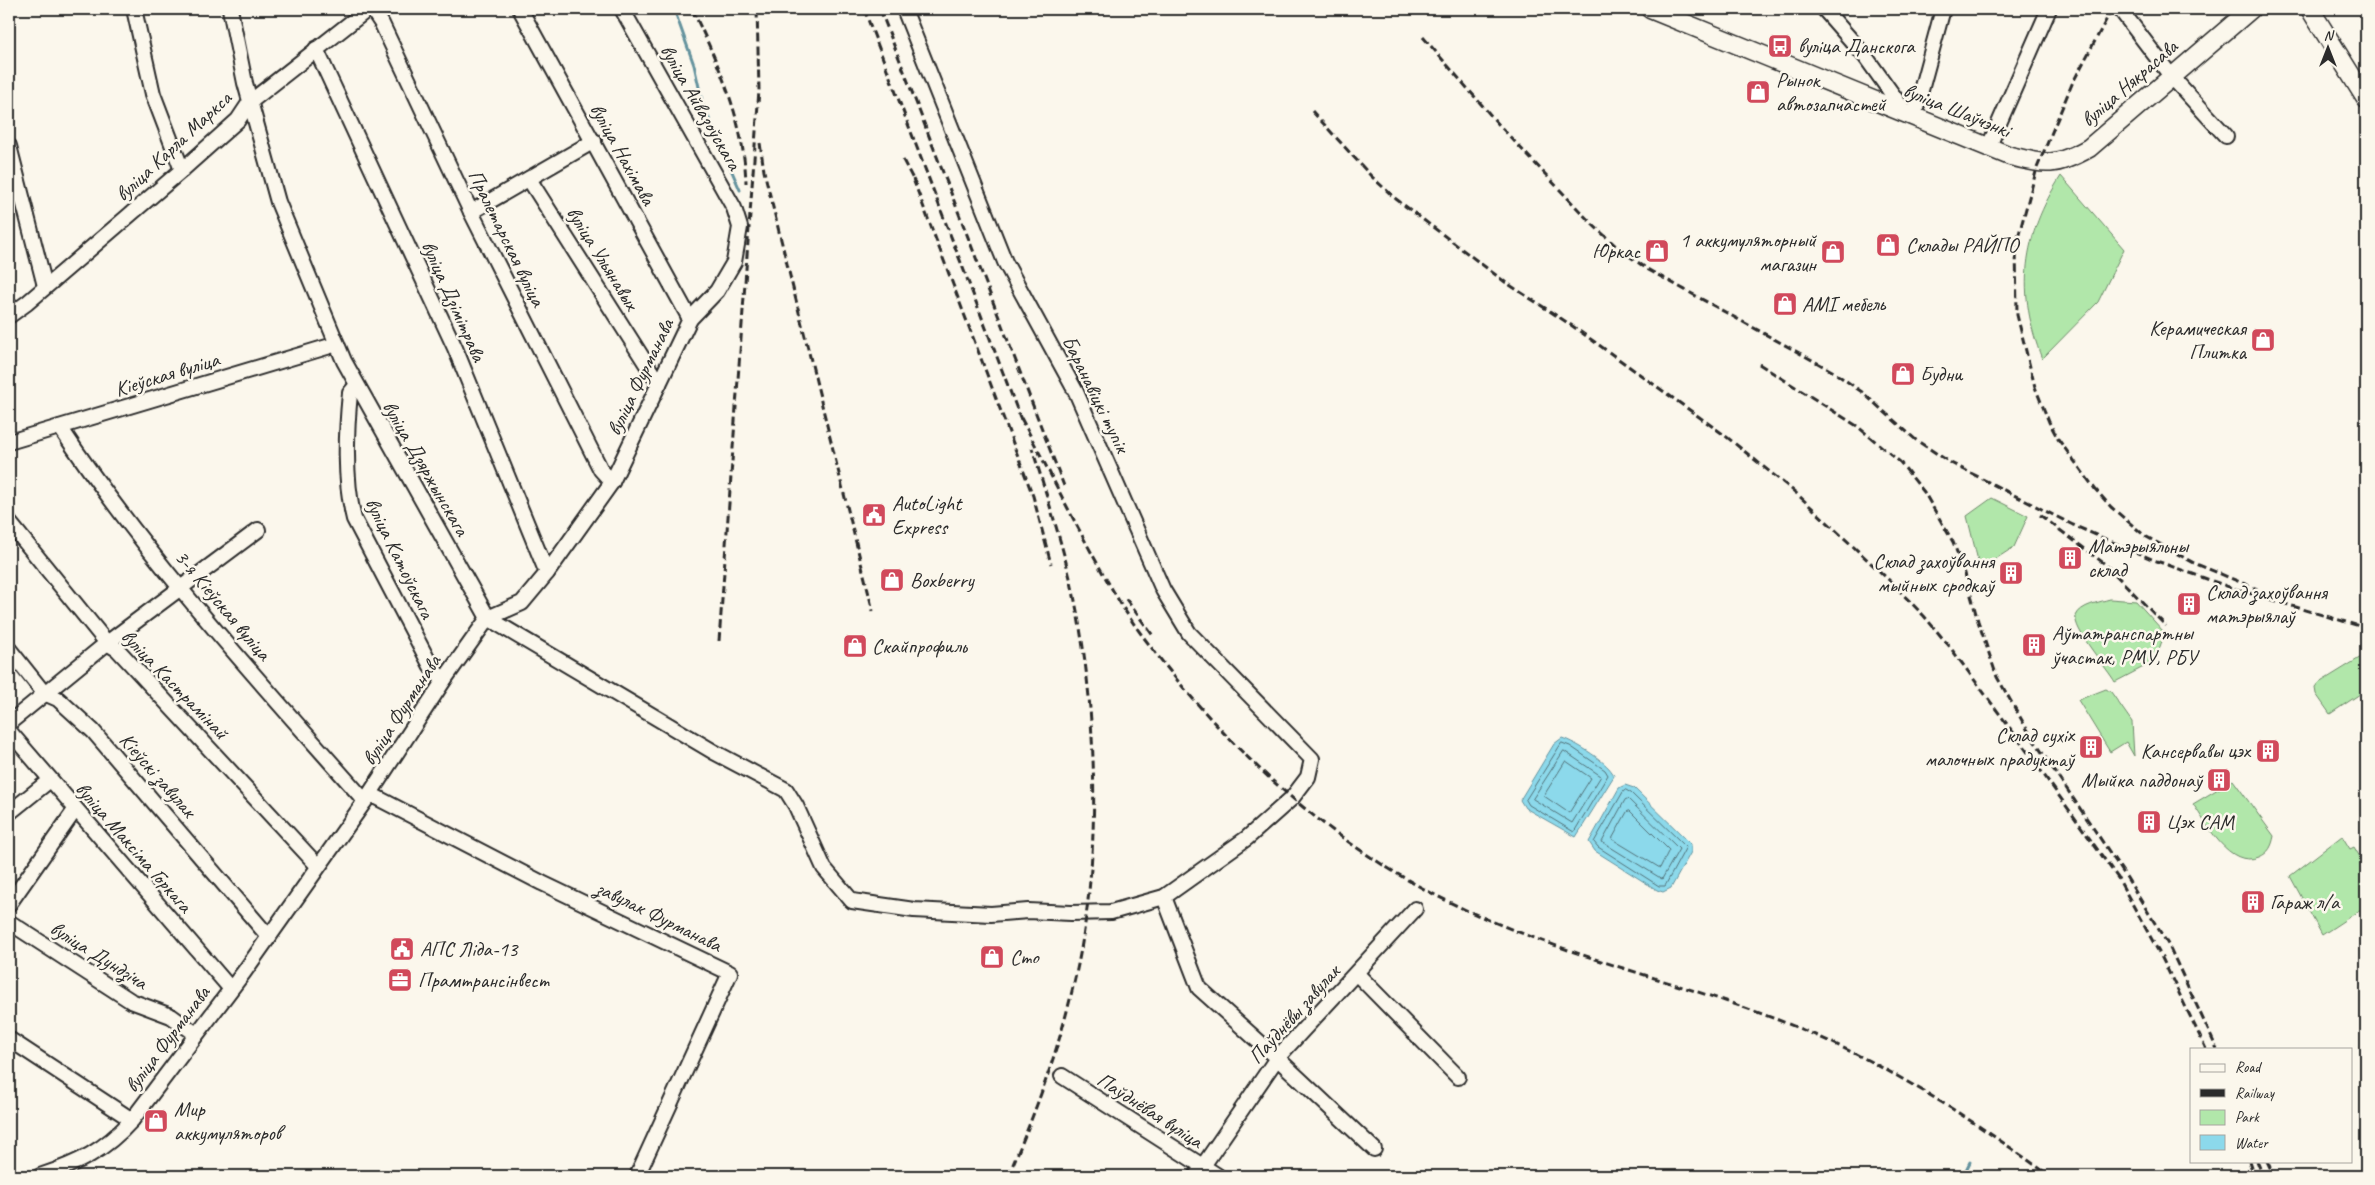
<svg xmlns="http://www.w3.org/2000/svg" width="2375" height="1185" font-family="Caveat,sans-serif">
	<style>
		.green { fill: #b1e7aa; stroke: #6e896a }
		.water { fill: #8cd9eb; stroke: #65939e }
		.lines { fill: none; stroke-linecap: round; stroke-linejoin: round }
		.shore { stroke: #527178; stroke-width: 1 }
		.stream { stroke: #65939e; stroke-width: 3 }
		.minor-casing { stroke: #2b2b2b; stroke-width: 18 }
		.major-casing { stroke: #2b2b2b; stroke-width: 21 }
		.minor { stroke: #fbf7ec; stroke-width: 14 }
		.major { stroke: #fbf7ec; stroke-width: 18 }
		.rail { stroke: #2b2b2b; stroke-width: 3; stroke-dasharray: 8 4; stroke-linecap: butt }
		.labels { text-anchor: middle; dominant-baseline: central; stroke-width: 5; stroke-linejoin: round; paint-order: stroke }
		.poi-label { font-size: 21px; fill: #2b2b2b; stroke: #fbf7ec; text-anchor: start }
		.street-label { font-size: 21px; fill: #2b2b2b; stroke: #fbf7ec }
	</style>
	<rect width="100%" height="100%" fill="#fbf7ec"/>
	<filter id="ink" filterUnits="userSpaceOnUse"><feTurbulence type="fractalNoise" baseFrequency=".02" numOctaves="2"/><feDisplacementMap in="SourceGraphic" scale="10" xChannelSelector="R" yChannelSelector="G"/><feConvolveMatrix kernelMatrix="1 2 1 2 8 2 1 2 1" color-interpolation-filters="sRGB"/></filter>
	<g filter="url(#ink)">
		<g class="green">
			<path d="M2061,176L2124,249L2098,302L2042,359C2016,291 2022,237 2061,176Z"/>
			<path d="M1992,498L2028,516L2014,547L1980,569L1967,516Z"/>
			<path d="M2110,599L2136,601L2163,631V638L2155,661L2115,682C2108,669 2072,629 2076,616C2080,605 2100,602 2110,599Z"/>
			<path d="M2366,654V690L2330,714L2316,694L2315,688L2319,683Z"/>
			<path d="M2106,689L2111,692L2132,722L2134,756L2126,742L2110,752L2078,700Z"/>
			<path d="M2233,780L2274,836C2272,846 2269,853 2259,857C2229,869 2207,824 2193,804Z"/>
			<path d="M2342,836L2350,849L2354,847L2366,867V906L2322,935L2290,876Z"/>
		</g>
		<g class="water">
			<path d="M1562,738C1575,742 1610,763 1614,776L1576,837L1525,808L1520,800L1554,744Z"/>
			<path d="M1625,785L1634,788L1691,844V852L1671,888L1663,892L1657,890L1595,851L1589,842L1619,788Z"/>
		</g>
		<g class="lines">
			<g class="shore">
				<path d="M1562,743L1570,746L1605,770L1608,775L1574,832L1529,805L1526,800Z"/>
				<path d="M1564,751L1601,776L1572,823L1533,799Z"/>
				<path d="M1566,761L1591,778L1569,813L1544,796Z"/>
				<path d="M1626,790L1631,793L1686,847L1665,886H1659L1598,847L1594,842L1623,792Z"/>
				<path d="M1628,799L1679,849L1662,879L1602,842L1625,800Z"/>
				<path d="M1630,811L1669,850L1660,868L1612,839L1627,812Z"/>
			</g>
			<g class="stream">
				<path d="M674,9L694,65L703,105L740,190"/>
				<path d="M1963,1176L1970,1162"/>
			</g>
			<defs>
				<g id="minor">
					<path d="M134,9L153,94L182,170"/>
					<path d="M230,9L245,83L278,202L344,361L488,618L714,752L786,790L796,806L824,868L852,901L914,910L991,914L1028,911L1071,913L1111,912L1164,897L1247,838L1292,798L1308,777L1312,759L1189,633L1163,590L1076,392L1005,262L904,9"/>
					<path d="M372,9L382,24L471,212L601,470L612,482"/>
					<path d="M520,9L690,319"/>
					<path d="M1824,9L1865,56L1905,112"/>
					<path d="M2120,9L2171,76L2226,136"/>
					<path d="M316,49L455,348L547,573"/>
					<path d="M1914,116L1943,9"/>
					<path d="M9,146L45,286"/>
					<path d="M1989,146L2049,9"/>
					<path d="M529,179L659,384"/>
					<path d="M471,212L594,141"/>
					<path d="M9,316L27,303L182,170L238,120L250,102L368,9"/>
					<path d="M356,386L350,393C346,434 344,479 354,519L433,670L444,680"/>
					<path d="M60,427C147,559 261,683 365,801"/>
					<path d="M9,442L337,344"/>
					<path d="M9,522L107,643L117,649L318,866"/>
					<path d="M9,649L44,693L58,699L93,731L269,937"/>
					<path d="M9,723L107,643L258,530"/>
					<path d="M9,731L230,988"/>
					<path d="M370,794L542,883L730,973L637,1176"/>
					<path d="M9,813L50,780"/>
					<path d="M1164,897L1199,988L1277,1058L1374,1149"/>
					<path d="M9,904L75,810"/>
					<path d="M9,922L131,1001L171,1016L196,1034"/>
					<path d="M1357,974L1458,1077"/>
					<path d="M9,1039L132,1120"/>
					<path d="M1062,1076L1218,1176"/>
					<path d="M40,1176C79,1163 104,1151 132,1120L244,972L365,801L444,680L488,618L522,603L547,573L612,482L690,319L717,291L734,262L740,227L734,208L622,9"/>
					<path d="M1196,1176L1277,1058L1415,909"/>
				</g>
				<g id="major">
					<path d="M1650,9L2010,156C2047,165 2055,167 2089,148L2251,9"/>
					<path d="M2310,9L2366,99"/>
				</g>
			</defs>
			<use href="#minor" class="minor-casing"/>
			<use href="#major" class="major-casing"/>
			<use href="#minor" class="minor"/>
			<use href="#major" class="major"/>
			<g class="rail">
				<path d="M692,9C719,65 744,120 746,183"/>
				<path d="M864,9L1023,425"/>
				<path d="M880,9L1064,486"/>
				<path d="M2112,9L2072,84L2037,168L2016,245L2017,315L2035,387L2049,422L2058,439L2095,489L2111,507L2145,536L2194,563L2257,589"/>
				<path d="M1423,37L1500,126L1592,224L1617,247L1647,269L1832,371L1862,392L1916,440L1951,463L2073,525L2154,560L2232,588L2366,628"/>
				<path d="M1312,111L1371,176L1396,199L1505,282L1571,325L1723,434L1796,493L1889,580L1924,616L1950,647L2021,743L2118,878L2161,956L2206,1049"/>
				<path d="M760,143L764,171L873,611"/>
				<path d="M903,160L916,185"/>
				<path d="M913,179L1033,496L1051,564"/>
				<path d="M1759,364L1857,426L1900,462L1924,492L1953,542L1964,570L1978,621L1997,677L2031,736L2127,878L2169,946L2217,1049"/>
				<path d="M1021,418C1052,476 1081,537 1115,594C1130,621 1150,646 1169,670C1249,770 1348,856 1466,910C1569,957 1681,982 1786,1023C1881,1060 1968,1116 2050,1176"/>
				<path d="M2040,515L2105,564L2166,626"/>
				<path d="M1126,599L1154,637"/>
				<path d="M719,641L759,90L757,9"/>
				<path d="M2249,1161L2254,1176"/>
				<path d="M2257,1161L2263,1176"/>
				<path d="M2267,1161L2274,1176"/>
				<path d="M1008,1176C1034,1116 1057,1055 1072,991C1103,867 1099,707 1071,582C1060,537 1046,493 1032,448"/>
			</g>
		</g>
	</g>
	<defs>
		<symbol id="bus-square" viewBox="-11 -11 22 22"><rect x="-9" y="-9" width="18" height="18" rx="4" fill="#d1495b" stroke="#fbf7ec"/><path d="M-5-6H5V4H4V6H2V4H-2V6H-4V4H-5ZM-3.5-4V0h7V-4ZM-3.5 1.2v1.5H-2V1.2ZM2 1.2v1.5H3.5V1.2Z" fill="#fff"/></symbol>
		<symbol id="shop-square" viewBox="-11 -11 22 22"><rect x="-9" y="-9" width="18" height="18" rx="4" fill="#d1495b" stroke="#fbf7ec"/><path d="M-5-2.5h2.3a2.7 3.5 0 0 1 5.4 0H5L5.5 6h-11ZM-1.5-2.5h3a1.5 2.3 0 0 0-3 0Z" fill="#fff"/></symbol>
		<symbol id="civic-square" viewBox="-11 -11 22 22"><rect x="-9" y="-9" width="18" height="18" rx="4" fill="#d1495b" stroke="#fbf7ec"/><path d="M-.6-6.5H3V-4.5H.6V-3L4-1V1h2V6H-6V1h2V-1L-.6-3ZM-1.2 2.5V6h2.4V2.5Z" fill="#fff"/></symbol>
		<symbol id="building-square" viewBox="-11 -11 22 22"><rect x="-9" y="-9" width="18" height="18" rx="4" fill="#d1495b" stroke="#fbf7ec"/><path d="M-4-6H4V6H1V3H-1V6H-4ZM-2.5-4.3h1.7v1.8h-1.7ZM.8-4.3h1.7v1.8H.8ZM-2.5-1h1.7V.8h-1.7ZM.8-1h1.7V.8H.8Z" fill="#fff"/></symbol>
		<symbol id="office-square" viewBox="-11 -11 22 22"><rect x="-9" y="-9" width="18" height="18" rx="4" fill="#d1495b" stroke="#fbf7ec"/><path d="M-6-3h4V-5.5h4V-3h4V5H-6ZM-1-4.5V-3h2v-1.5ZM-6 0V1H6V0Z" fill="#fff"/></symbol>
	</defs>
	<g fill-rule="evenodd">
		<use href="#bus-square" x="1766" y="32" width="28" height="28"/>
		<use href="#shop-square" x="1744" y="78" width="28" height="28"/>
		<use href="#shop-square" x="1874" y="231" width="28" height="28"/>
		<use href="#shop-square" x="1643" y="237" width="28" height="28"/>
		<use href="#shop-square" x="1819" y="238" width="28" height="28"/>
		<use href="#shop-square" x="1771" y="290" width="28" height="28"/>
		<use href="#shop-square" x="2249" y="326" width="28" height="28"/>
		<use href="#shop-square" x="1889" y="360" width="28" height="28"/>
		<use href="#civic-square" x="860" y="501" width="28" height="28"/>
		<use href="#building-square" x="2056" y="544" width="28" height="28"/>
		<use href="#building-square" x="1997" y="559" width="28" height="28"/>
		<use href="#shop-square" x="878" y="566" width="28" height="28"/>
		<use href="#building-square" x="2175" y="590" width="28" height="28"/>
		<use href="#building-square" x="2020" y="631" width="28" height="28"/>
		<use href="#shop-square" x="841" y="632" width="28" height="28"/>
		<use href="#building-square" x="2077" y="733" width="28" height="28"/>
		<use href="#building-square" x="2254" y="737" width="28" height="28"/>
		<use href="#building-square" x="2205" y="766" width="28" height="28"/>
		<use href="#building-square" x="2135" y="808" width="28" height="28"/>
		<use href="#building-square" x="2239" y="888" width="28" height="28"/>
		<use href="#civic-square" x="388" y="935" width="28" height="28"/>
		<use href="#shop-square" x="978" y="943" width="28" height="28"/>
		<use href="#office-square" x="386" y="966" width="28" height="28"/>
		<use href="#shop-square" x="142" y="1107" width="28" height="28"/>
	</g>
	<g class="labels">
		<g class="poi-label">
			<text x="1798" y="46">вуліца Данскога</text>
			<text x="1776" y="80">Рынок<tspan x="1776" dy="24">автозапчастей</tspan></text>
			<text x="1816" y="240" text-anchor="end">1 аккумуляторный<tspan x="1816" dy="24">магазин</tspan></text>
			<text x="1906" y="245">Склады РАЙПО</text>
			<text x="1640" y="251" text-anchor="end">Юркас</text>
			<text x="1802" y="304">AMI мебель</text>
			<text x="2246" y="328" text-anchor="end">Керамическая<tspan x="2246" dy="24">Плитка</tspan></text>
			<text x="1920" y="374">Будни</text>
			<text x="892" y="503">AutoLight<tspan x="892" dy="24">Express</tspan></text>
			<text x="2088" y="546">Матэрыяльны<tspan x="2088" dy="24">склад</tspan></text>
			<text x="1994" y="561" text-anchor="end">Склад захоўвання<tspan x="1994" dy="24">мыйных сродкаў</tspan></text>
			<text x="910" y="580">Boxberry</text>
			<text x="2206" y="592">Склад захоўвання<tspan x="2206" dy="24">матэрыялаў</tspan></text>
			<text x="2052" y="633">Аўтатранспартны<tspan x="2052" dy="24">ўчастак, РМУ, РБУ</tspan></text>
			<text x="872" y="646">Скайпрофиль</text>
			<text x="2074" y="735" text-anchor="end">Склад сухіх<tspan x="2074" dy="24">малочных прадуктаў</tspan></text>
			<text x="2250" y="751" text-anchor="end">Кансервавы цэх</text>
			<text x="2202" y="780" text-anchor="end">Мыйка паддонаў</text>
			<text x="2166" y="822">Цэх САМ</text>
			<text x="2270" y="902">Гараж л/а</text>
			<text x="420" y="949">АПС Ліда-13</text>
			<text x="1010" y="957">Сто</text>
			<text x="418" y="980">Прамтрансінвест</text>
			<text x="174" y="1109">Мир<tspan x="174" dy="24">аккумуляторов</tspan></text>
		</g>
		<g class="street-label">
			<text transform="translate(2129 83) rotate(-41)">вуліца Някрасава</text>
			<text transform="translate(701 107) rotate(60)">вуліца Айвазоўскага</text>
			<text transform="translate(1957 110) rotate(22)">вуліца Шаўчэнкі</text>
			<text transform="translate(173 146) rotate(-43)">вуліца Карла Маркса</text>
			<text transform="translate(623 154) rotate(61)">вуліца Нахімава</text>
			<text transform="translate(507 238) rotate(64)">Пралетарская вуліца</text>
			<text transform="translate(603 258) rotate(58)">вуліца Ульянавых</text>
			<text transform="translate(454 301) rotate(66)">вуліца Дзімітрава</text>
			<text transform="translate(167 374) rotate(-17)">Кіеўская вуліца</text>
			<text transform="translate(640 377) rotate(-64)">вуліца Фурманава</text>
			<text transform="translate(1096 394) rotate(64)">Баранавіцкі тупік</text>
			<text transform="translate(426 468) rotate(60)">вуліца Дзяржынскага</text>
			<text transform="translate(400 558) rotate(64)">вуліца Катоўскага</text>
			<text transform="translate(223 605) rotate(50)">3-я Кіеўская вуліца</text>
			<text transform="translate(175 684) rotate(46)">вуліца Кастрамінай</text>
			<text transform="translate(401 710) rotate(-57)">вуліца Фурманава</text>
			<text transform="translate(158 775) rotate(49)">Кіеўскі завулак</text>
			<text transform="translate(134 847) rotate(49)">вуліца Максіма Горкага</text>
			<text transform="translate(659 916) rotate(26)">завулак Фурманава</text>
			<text transform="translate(99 955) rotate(32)">вуліца Дундзіча</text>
			<text transform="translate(1294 1014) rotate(-48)">Паўднёвы завулак</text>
			<text transform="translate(167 1039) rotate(-53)">вуліца Фурманава</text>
			<text transform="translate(1150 1110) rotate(33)">Паўднёвая вуліца</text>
		</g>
	</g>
	<rect width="2375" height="1185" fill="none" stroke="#fbf7ec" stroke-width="30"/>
	<rect x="15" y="15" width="2345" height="1155" fill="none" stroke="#2b2b2b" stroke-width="2" filter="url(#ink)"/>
	<rect x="2190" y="1048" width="162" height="115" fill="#fbf7ec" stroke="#a8a59f"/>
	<rect x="2200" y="1064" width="25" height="8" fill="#fbf7ec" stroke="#a8a59f"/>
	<text x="2235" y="1072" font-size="15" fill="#2b2b2b">Road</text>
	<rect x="2200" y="1089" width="25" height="8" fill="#2b2b2b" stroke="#a8a59f"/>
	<text x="2235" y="1098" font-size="15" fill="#2b2b2b">Railway</text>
	<rect x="2200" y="1110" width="25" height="15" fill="#b1e7aa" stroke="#a8a59f"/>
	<text x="2235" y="1122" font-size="15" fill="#2b2b2b">Park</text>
	<rect x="2200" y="1135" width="25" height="15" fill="#8cd9eb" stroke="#a8a59f"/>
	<text x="2235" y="1148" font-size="15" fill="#2b2b2b">Water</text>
	<g transform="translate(2328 48)" stroke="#fbf7ec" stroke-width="4" paint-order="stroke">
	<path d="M0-4L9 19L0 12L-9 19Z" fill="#2b2b2b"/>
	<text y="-8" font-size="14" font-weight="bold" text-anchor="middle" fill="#2b2b2b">N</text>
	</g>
</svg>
